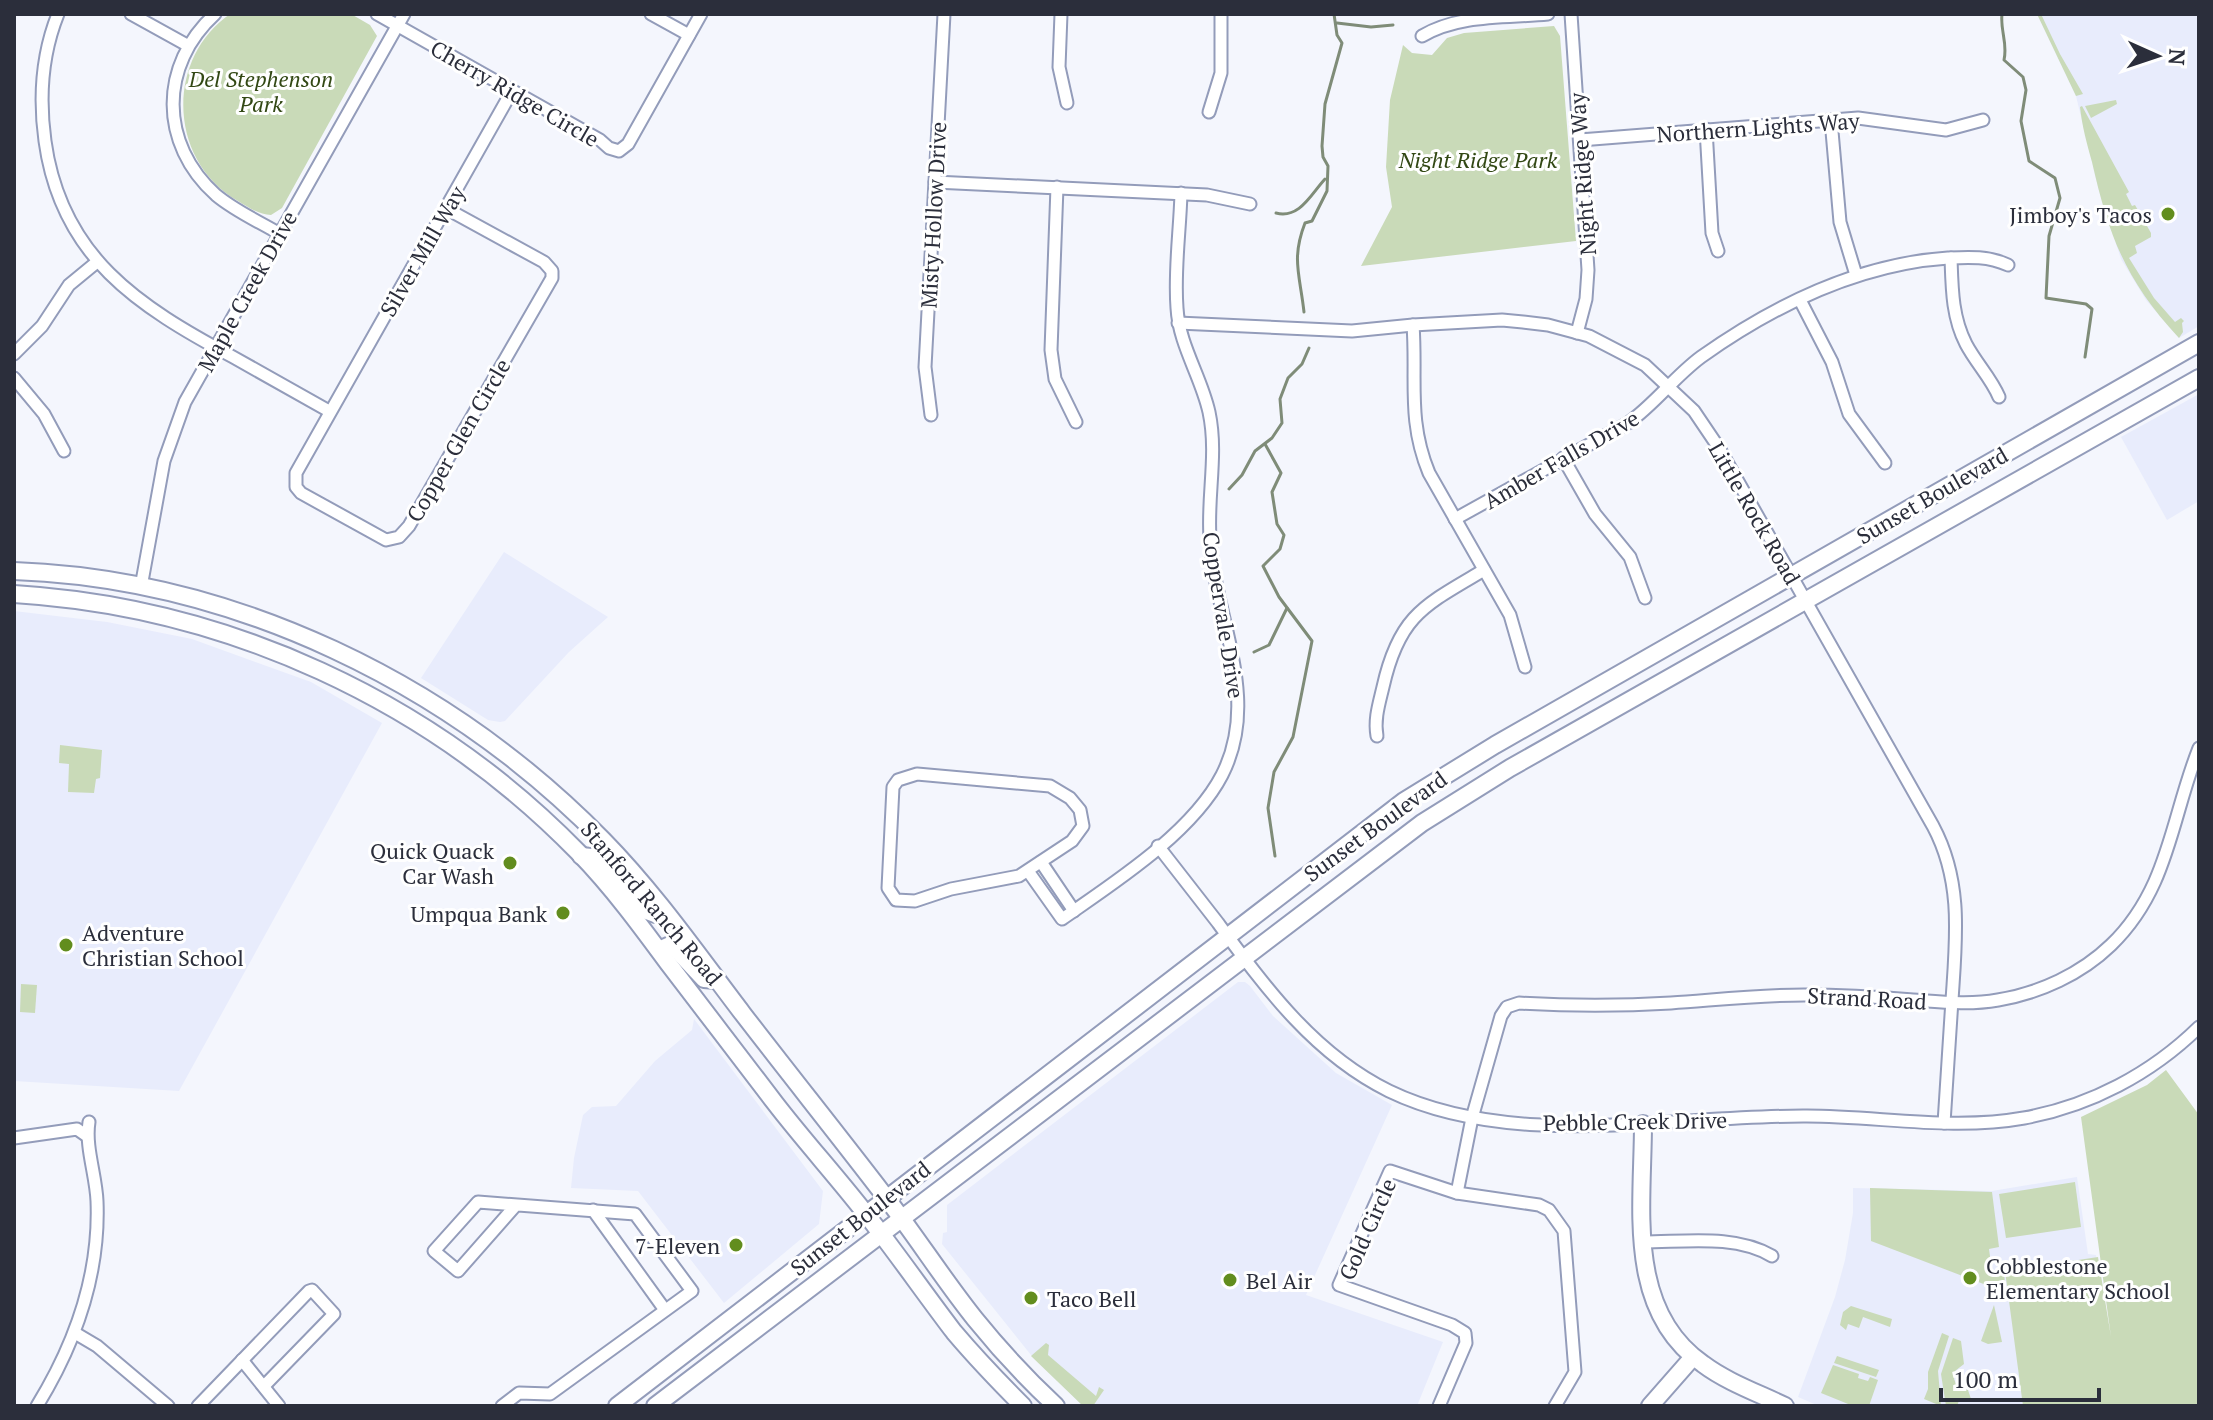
<svg xmlns="http://www.w3.org/2000/svg" width="2213" height="1420" font-family="'PT Serif',serif">
	<style>
		.built { fill: #e8ecfc }
		.green { fill: #c9dab8 }
		.lines { fill: none; stroke-linecap: round; stroke-linejoin: round }
		.stream { stroke: #7f8c78; stroke-width: 3 }
		.street-casing { stroke: #939cba; stroke-width: 15 }
		.secondary-casing { stroke: #939cba; stroke-width: 20 }
		.street { stroke: #fff; stroke-width: 11 }
		.secondary { stroke: #fff; stroke-width: 16 }
		.poi-dot { fill: #628d1e; stroke: #fff; stroke-width: 3 }
		.labels { text-anchor: middle; dominant-baseline: central; stroke-width: 6; stroke-linejoin: round; paint-order: stroke }
		.park-label { font-size: 22px; font-style: italic; fill: #324814; stroke: #fff }
		.street-label { font-size: 22px; fill: #2b2e3b; stroke: #fff }
		.poi-label { font-size: 22px; fill: #2b2e3b; stroke: #fff; text-anchor: end }
	</style>
	<rect width="100%" height="100%" fill="#f4f6fd"/>
	<g class="built">
		<path d="M2037,14H2199V326L2179,338L2146,300L2121,259L2099,191L2076,96Z"/>
		<path d="M2199,394V501L2167,520L2121,437Z"/>
		<path d="M504,552L608,617L569,652L505,721L500,722L488,720L421,678Z"/>
		<path d="M14,611L107,622L192,639L311,682L382,723L179,1091L14,1081Z"/>
		<path d="M1238,982H1245L1250,986L1273,1016L1336,1073L1392,1105L1306,1295L1443,1342L1417,1406H1083L1031,1355L942,1244L943,1233L947,1232V1205Z"/>
		<path d="M694,1019L823,1191L819,1224L724,1303L638,1191L571,1188L574,1158L583,1115L592,1107L616,1106L655,1061L692,1030Z"/>
		<path d="M2077,1177L2088,1254L2096,1255L2120,1406H1819L1798,1397L1835,1297L1845,1260L1853,1213V1188L1992,1191Z"/>
	</g>
	<g class="green">
		<path d="M230,14H351L370,25L377,36L282,208L271,215C259,215 248,207 238,201C168,161 165,59 230,14Z"/>
		<path d="M2037,14H2041L2060,54L2083,94L2076,96Z"/>
		<path d="M1554,26L1560,36L1576,241L1361,266L1392,207L1386,167L1390,100L1403,45L1412,53L1432,55L1447,38L1464,33Z"/>
		<path d="M2116,100L2117,104L2091,118L2085,106Z"/>
		<path d="M2082,106L2129,192L2126,194L2132,206L2135,205L2151,233V237L2135,246L2137,253L2129,258L2154,298L2175,322L2181,318L2184,321L2182,323L2183,332L2179,338C2126,281 2109,237 2092,162C2087,144 2082,126 2080,107Z"/>
		<path d="M60,745L102,750L100,778L96,779L94,793L68,792L69,764L59,763Z"/>
		<path d="M21,984L37,985L35,1013L20,1012Z"/>
		<path d="M2166,1070L2199,1115V1406H2023L2005,1271L2098,1257L2111,1337L2081,1117L2147,1085Z"/>
		<path d="M2075,1182L2081,1227L2006,1238L1999,1194Z"/>
		<path d="M1870,1188L1992,1192L1999,1247L1989,1249L1992,1271L2004,1270L2005,1285L1994,1288L1871,1241Z"/>
		<path d="M1994,1305L2002,1342L1988,1344L1981,1341Z"/>
		<path d="M1851,1306L1892,1319L1890,1327L1863,1317L1859,1328L1848,1324L1846,1330L1840,1325L1843,1312Z"/>
		<path d="M1942,1333L1949,1336L1938,1371L1941,1406L1924,1399L1928,1389V1372Z"/>
		<path d="M1953,1338L1961,1341L1964,1364L1955,1371L1954,1379L1957,1386L1968,1390L1972,1402L1960,1398L1957,1406H1946L1941,1374Z"/>
		<path d="M1046,1343L1049,1345L1048,1355L1096,1396L1099,1387L1104,1390L1093,1406H1083L1031,1356Z"/>
		<path d="M1837,1356L1879,1370L1876,1377L1834,1363Z"/>
		<path d="M1833,1365L1859,1374L1858,1378L1868,1381L1870,1377L1878,1380L1869,1406H1853L1821,1393Z"/>
	</g>
	<g class="lines">
		<g class="stream">
			<path d="M2002,14C2000,31 2008,43 2004,60L2023,77L2026,90L2021,121L2029,161L2055,178L2060,198L2049,236L2046,298L2086,304L2092,309L2085,357"/>
			<path d="M1337,23L1371,27L1393,25"/>
			<path d="M1276,213C1300,219 1311,194 1325,179"/>
			<path d="M1304,312C1300,275 1291,259 1305,223L1312,221L1327,191L1328,166L1323,157L1322,146L1325,104L1342,43L1337,35L1334,14"/>
			<path d="M1265,444L1281,473L1272,492L1277,524L1284,535L1280,549L1263,566L1279,597L1312,641L1293,737L1274,772L1268,808L1275,856"/>
			<path d="M1229,489L1242,475L1255,451L1272,438L1282,423L1280,399L1288,378L1302,364L1309,348"/>
			<path d="M1254,652L1269,645L1287,608"/>
		</g>
		<defs>
			<g id="street">
				<path d="M58,14C42,54 39,98 45,141C61,257 138,306 233,357C265,375 297,393 329,411"/>
				<path d="M131,14L187,45"/>
				<path d="M215,14C159,65 159,144 216,195C235,211 258,221 280,234"/>
				<path d="M377,14L600,140L609,148L619,151L628,144L701,14"/>
				<path d="M651,14L689,35"/>
				<path d="M1061,14L1059,67L1067,103"/>
				<path d="M1571,14L1588,270L1586,299L1577,333"/>
				<path d="M1422,36C1459,14 1506,18 1548,14"/>
				<path d="M1209,112L1221,73V14"/>
				<path d="M1831,120L1840,222L1856,275"/>
				<path d="M1706,129L1712,233L1718,251"/>
				<path d="M1580,140L1858,118L1946,130L1983,120"/>
				<path d="M935,182L1207,195L1250,204"/>
				<path d="M1057,187L1051,350L1055,379L1076,422"/>
				<path d="M447,209L544,262L552,271V278L409,526L399,537L386,540L301,493L296,487V473L512,91"/>
				<path d="M1951,258C1952,288 1952,317 1966,344C1976,363 1991,378 1999,397"/>
				<path d="M1800,300L1832,362L1849,414L1885,463"/>
				<path d="M1178,323L1352,331L1413,325L1502,320L1523,322L1548,325L1589,336L1645,365L1694,411L1719,448L1933,826C1963,882 1956,939 1952,1000C1949,1041 1947,1082 1944,1123"/>
				<path d="M1413,325C1417,379 1407,420 1429,473L1510,615L1525,667"/>
				<path d="M14,354L42,326L69,285L97,262"/>
				<path d="M14,378L44,414L64,451"/>
				<path d="M931,415L925,367L944,14"/>
				<path d="M1563,458L1595,514L1630,557L1645,598"/>
				<path d="M1455,519L1628,423C1655,404 1674,377 1701,357C1773,306 1859,264 1948,258C1970,257 1988,256 2008,265"/>
				<path d="M141,587L164,461L185,402L404,14"/>
				<path d="M1377,736C1374,719 1379,704 1383,687C1399,615 1425,605 1484,570"/>
				<path d="M917,774L1050,786L1070,798L1080,810L1083,826L1072,841L1019,876L951,889L915,901L896,900L888,888L893,787L898,780Z"/>
				<path d="M1158,846C1178,872 1198,897 1218,923C1266,988 1314,1054 1389,1091C1513,1151 1674,1115 1807,1116C1879,1116 1952,1131 2024,1118C2090,1106 2151,1074 2199,1027"/>
				<path d="M1041,862L1074,911"/>
				<path d="M1028,871L1062,919C1115,882 1192,833 1222,775C1262,697 1214,618 1210,538C1207,496 1218,454 1209,412C1201,376 1179,345 1177,308C1174,270 1180,231 1181,193"/>
				<path d="M14,1138L77,1129L87,1136"/>
				<path d="M1457,1193L1472,1118L1501,1016L1507,1007L1519,1003C1569,1006 1621,1006 1671,1003C1715,1000 1759,995 1804,995C1841,995 1877,997 1913,1000C1942,1002 1970,1005 1998,1000C2040,993 2081,974 2111,945C2169,889 2171,818 2199,748"/>
				<path d="M593,1210L665,1310"/>
				<path d="M1643,1242C1685,1242 1735,1234 1772,1256"/>
				<path d="M75,1333L97,1346L168,1406"/>
				<path d="M242,1360L279,1406"/>
				<path d="M37,1406C75,1344 100,1275 97,1201C96,1175 85,1147 89,1122"/>
				<path d="M198,1406L309,1291L312,1290L334,1314L264,1386"/>
				<path d="M502,1406L519,1393L550,1394L692,1291L635,1214L478,1202L434,1251L458,1271L516,1205"/>
				<path d="M1439,1406L1466,1343L1465,1333L1452,1325L1339,1285L1390,1171L1457,1193L1539,1205L1549,1210L1564,1231L1575,1372L1555,1406"/>
			</g>
			<g id="secondary">
				<path d="M14,571C235,579 449,683 603,840C655,893 698,955 743,1014C790,1075 838,1135 884,1195C916,1236 943,1279 975,1319C1000,1350 1027,1379 1056,1406"/>
				<path d="M14,594C227,607 430,700 579,853C612,887 640,925 668,963C704,1010 739,1056 775,1103C805,1142 839,1179 869,1218C898,1255 925,1294 954,1332C976,1358 999,1382 1023,1406"/>
				<path d="M581,856L601,858L647,911L655,914L663,910"/>
				<path d="M659,950L670,945L674,947L704,979L716,980"/>
				<path d="M1643,1124C1643,1206 1625,1310 1703,1364C1727,1382 1758,1393 1785,1406"/>
				<path d="M617,1406L1404,801L1495,745L2199,343"/>
				<path d="M655,1406L1422,823L1510,768L2199,378"/>
				<path d="M1650,1406L1693,1357"/>
			</g>
		</defs>
		<use href="#street" class="street-casing"/>
		<use href="#secondary" class="secondary-casing"/>
		<use href="#street" class="street"/>
		<use href="#secondary" class="secondary"/>
	</g>
	<g class="poi-dot">
		<circle cx="2168" cy="214" r="8"/>
		<circle cx="510" cy="863" r="8"/>
		<circle cx="563" cy="913" r="8"/>
		<circle cx="66" cy="945" r="8"/>
		<circle cx="736" cy="1245" r="8"/>
		<circle cx="1970" cy="1278" r="8"/>
		<circle cx="1230" cy="1280" r="8"/>
		<circle cx="1031" cy="1298" r="8"/>
	</g>
	<g class="labels">
		<g class="park-label">
			<text x="261" y="78">Del Stephenson<tspan x="261" dy="25">Park</tspan></text>
			<text x="1478" y="159">Night Ridge Park</text>
		</g>
		<g class="street-label">
			<text transform="translate(515 93) rotate(30)">Cherry Ridge Circle</text>
			<text transform="translate(1758 127) rotate(-4)">Northern Lights Way</text>
			<text transform="translate(1582 174) rotate(-94)">Night Ridge Way</text>
			<text transform="translate(933 215) rotate(-87)">Misty Hollow Drive</text>
			<text transform="translate(422 251) rotate(-60)">Silver Mill Way</text>
			<text transform="translate(247 291) rotate(-61)">Maple Creek Drive</text>
			<text transform="translate(458 440) rotate(-60)">Copper Glen Circle</text>
			<text transform="translate(1561 459) rotate(-30)">Amber Falls Drive</text>
			<text transform="translate(1932 495) rotate(-30)">Sunset Boulevard</text>
			<text transform="translate(1755 513) rotate(60)">Little Rock Road</text>
			<text transform="translate(1224 615) rotate(81)">Coppervale Drive</text>
			<text transform="translate(1375 826) rotate(-36)">Sunset Boulevard</text>
			<text transform="translate(652 903) rotate(50)">Stanford Ranch Road</text>
			<text transform="translate(1867 998) rotate(3)">Strand Road</text>
			<text transform="translate(1635 1121) rotate(-1)">Pebble Creek Drive</text>
			<text transform="translate(860 1218) rotate(-38)">Sunset Boulevard</text>
			<text transform="translate(1367 1229) rotate(-66)">Gold Circle</text>
		</g>
		<g class="poi-label">
			<text x="2152" y="214">Jimboy's Tacos</text>
			<text x="494" y="850">Quick Quack<tspan x="494" dy="25">Car Wash</tspan></text>
			<text x="547" y="913">Umpqua Bank</text>
			<text x="82" y="932" text-anchor="start">Adventure<tspan x="82" dy="25">Christian School</tspan></text>
			<text x="720" y="1245">7-Eleven</text>
			<text x="1986" y="1265" text-anchor="start">Cobblestone<tspan x="1986" dy="25">Elementary School</tspan></text>
			<text x="1246" y="1280" text-anchor="start">Bel Air</text>
			<text x="1047" y="1298" text-anchor="start">Taco Bell</text>
		</g>
	</g>
	<rect width="2213" height="1420" fill="none" stroke="#2b2e3b" stroke-width="32"/>
	<g transform="translate(2157 56) rotate(93)" stroke="#ffffff" stroke-width="6" paint-order="stroke">
	<path d="M0-6L14 30L0 20L-14 30Z" fill="#2b2e3b"/>
	<text y="-12" font-size="22" font-weight="bold" text-anchor="middle" fill="#2b2e3b">N</text>
	</g>
	<path d="M1941 1388v12h158v-12" fill="none" stroke="#2b2e3b" stroke-width="4"/>
	<text x="1953" y="1388" font-size="24" fill="#2b2e3b" stroke="#ffffff" stroke-width="6" paint-order="stroke">100 m</text>
</svg>
